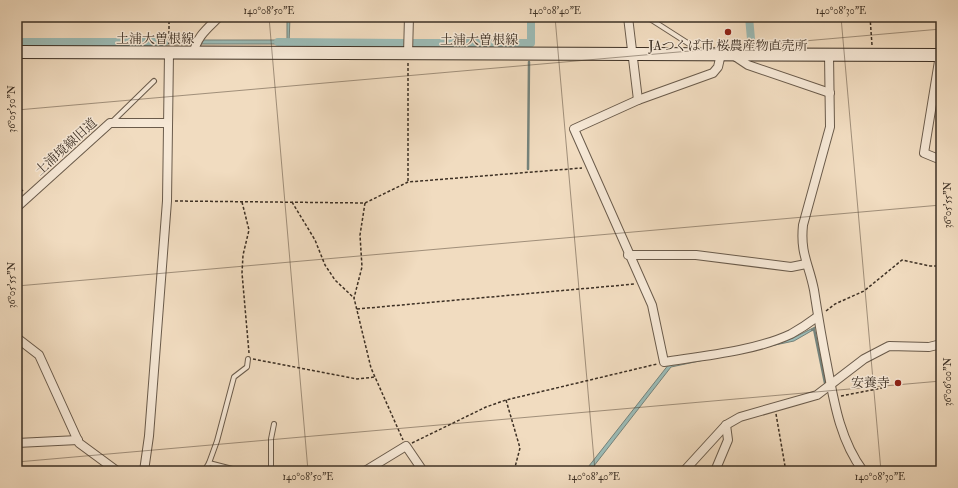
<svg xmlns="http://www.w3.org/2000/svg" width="958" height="488" font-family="'IM FELL Double Pica','Noto Serif JP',serif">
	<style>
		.water { fill: #9bbbb6; stroke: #75837c }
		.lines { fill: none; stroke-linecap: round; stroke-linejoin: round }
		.stream { stroke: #75837c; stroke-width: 2.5 }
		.canal { stroke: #9bbbb6; stroke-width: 8 }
		.lane-casing { stroke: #6a5b4b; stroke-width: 6 }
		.street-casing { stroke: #6a5b4b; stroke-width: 10 }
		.secondary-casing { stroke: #3d3024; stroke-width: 14 }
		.path { stroke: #3d3024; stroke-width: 1.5; stroke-dasharray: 3 2; stroke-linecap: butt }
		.lane { stroke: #f6e8d6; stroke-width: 4 }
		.street { stroke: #f6e8d6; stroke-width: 8 }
		.secondary { stroke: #f6e8d6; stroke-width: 12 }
		.ticks { fill: none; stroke: #3d3024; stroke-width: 1; stroke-opacity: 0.45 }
		.poi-dot { fill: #8f2418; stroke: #f6e8d6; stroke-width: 1.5 }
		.labels { text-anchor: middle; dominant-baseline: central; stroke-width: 3; stroke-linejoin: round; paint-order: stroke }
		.street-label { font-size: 13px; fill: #3d3024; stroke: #f6e8d6 }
		.poi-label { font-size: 13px; fill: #3d3024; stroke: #f6e8d6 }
		.neatline { fill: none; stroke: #3d3024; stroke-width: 1.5 }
		.ticks-label { font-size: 10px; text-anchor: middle; fill: #3d3024 }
	</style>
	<rect width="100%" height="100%" fill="#f1dcc0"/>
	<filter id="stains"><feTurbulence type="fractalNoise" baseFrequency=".005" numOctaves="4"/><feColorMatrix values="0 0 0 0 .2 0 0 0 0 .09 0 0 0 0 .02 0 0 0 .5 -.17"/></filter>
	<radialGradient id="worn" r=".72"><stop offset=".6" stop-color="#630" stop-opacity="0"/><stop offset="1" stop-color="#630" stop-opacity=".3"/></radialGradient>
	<g class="water">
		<path d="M287,17H290L289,44H164V40H287Z"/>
		<path d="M815,327L813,330L794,341L671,367L590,471H585L669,364L793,338Z"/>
	</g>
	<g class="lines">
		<g class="stream">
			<path d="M528,169L529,62"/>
			<path d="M812,330L814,329L825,383"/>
		</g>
		<g class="canal">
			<path d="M749,17L752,50"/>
			<path d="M17,42H164"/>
			<path d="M278,42L404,43"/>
			<path d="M411,43H531V17"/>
		</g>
		<defs>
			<g id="lane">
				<path d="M647,17L697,49"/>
				<path d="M112,122L154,81"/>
				<path d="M209,463L240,471"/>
				<path d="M204,471L209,463L217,441L234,377L247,367L248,359"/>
				<path d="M271,471V439L274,424"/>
			</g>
			<g id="street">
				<path d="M628,17L638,100"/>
				<path d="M194,53C196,37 208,28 219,17"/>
				<path d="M408,54L409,17"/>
				<path d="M721,54L718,67L713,73L638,100L574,129L652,305L664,362C703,356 755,351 791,334C800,329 809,323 817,317"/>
				<path d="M829,54L830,127L803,225C800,254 809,264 814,290C818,316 822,340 827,365C834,402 840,440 863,471"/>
				<path d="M733,55L748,65L830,93"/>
				<path d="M940,55L924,153L941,160"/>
				<path d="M17,207L110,123H167"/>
				<path d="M628,255H696L791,267L806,264"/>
				<path d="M17,338L39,355L79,443L117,471"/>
				<path d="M17,443L78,440"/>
				<path d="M144,471L149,436L167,201L169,53"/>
				<path d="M365,471L406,446L423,471"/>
				<path d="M684,471L726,425L740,417L817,395L864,359L889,346L929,347L941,344"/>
				<path d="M715,471L728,440L726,425"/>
			</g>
			<path id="secondary" d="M17,52L941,55"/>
		</defs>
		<use href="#lane" class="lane-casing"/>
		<use href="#street" class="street-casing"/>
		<use href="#secondary" class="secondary-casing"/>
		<g class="path">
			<path d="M870,17L872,45"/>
			<path d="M169,44V17"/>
			<path d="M408,63V182"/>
			<path d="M17,186L23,191"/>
			<path d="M175,201L365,203L408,182L582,168"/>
			<path d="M242,202L249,230L243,255L242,273L249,353"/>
			<path d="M292,202L315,240L325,265L335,280L354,298"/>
			<path d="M365,203L360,235L362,267L354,298L371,368L403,440"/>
			<path d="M357,309L635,284"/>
			<path d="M826,311L835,304L864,291L902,260L930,266H941"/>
			<path d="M253,359L357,379L375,377"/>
			<path d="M841,396L882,388"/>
			<path d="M506,400L520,448L514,471"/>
			<path d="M776,414L785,466L791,468L792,471"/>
			<path d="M412,443L486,407L506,400L657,364"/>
		</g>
		<use href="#lane" class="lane"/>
		<use href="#street" class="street"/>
		<use href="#secondary" class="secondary"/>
	</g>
	<path class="ticks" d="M269,17L308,471M555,17L595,471M841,17L881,471M17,110L941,29M17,286L941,205M17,409L22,471M17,462L941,381"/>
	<g class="poi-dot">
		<circle cx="728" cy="32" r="4"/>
		<circle cx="898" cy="383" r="4"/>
	</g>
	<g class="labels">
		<g class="street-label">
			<text x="155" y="39">土浦大曽根線</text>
			<text x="479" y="40">土浦大曽根線</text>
			<text transform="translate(66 147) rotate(-42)">土浦境線旧道</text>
		</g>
		<g class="poi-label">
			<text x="728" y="46">JAつくば市 桜農産物直売所</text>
			<text x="890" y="383" text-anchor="end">安養寺</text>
		</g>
	</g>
	<rect width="958" height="488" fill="none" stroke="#f1dcc0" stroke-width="44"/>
	<rect x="22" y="22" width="914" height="444" class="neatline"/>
	<g class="ticks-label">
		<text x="269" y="14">140°08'50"E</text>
		<text x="555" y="14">140°08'40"E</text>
		<text x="841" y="14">140°08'30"E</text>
		<text transform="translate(11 109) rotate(-90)" y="4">36°05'50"N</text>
		<text transform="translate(947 205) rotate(-90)" y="4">36°05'55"N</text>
		<text transform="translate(11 285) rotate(-90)" y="4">36°05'55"N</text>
		<text transform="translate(947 382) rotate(-90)" y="4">36°06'00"N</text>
		<text x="308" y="480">140°08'50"E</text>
		<text x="594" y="480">140°08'40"E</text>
		<text x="880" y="480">140°08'30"E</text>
	</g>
	<rect width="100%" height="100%" filter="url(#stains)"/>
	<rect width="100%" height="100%" fill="url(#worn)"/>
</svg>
